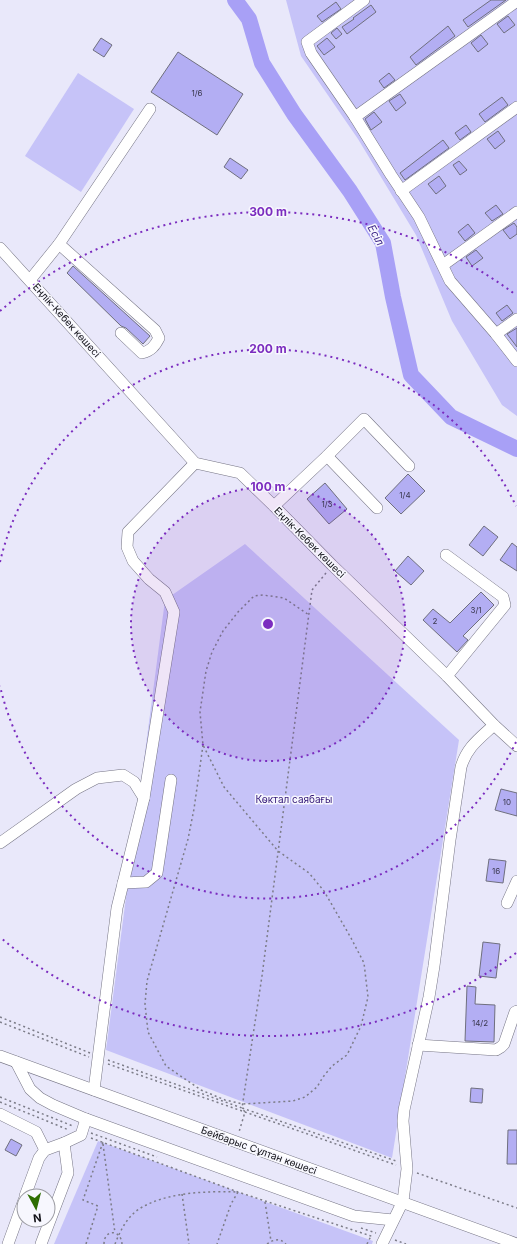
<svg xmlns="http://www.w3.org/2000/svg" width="517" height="1244" font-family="Inter,sans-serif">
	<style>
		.green { fill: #c6c3f8 }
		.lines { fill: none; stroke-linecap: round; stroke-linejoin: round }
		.river { stroke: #a8a0f6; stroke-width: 16 }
		.building { fill: #b3aef3; stroke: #6f6f7e }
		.minor-casing { stroke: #767585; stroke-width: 12 }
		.path { stroke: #7c7c88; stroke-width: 1.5; stroke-dasharray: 2 3; stroke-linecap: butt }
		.minor { stroke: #fff; stroke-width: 11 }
		.ring { fill: none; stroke: #7b2cbf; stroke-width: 2; stroke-dasharray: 2 4 }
		.labels { text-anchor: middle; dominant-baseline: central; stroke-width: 3; stroke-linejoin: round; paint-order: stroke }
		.number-label { font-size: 8px; fill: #3a384e }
		.street-label { font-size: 10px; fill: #111117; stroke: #f7f7fe }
		.park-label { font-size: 10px; fill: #331879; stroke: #f7f7fe }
		.water-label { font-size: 11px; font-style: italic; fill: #3f2889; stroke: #f7f7fe }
		.centre { fill: #7b2cbf; stroke: #f7f7fe; stroke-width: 2 }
		.ring-label { font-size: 12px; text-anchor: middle; font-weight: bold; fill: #7b2cbf; stroke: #f7f7fe; stroke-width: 3; stroke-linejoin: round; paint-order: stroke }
	</style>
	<rect width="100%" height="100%" fill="#e9e8fa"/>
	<g class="green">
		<path d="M286,0H517V416L502,405L452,321L416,235L358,139L301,56Z"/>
		<path d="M78,73L134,109L81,192L25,156Z"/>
		<path d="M245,544L459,740L392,1158L106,1050L165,600Z"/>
		<path d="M98,1141L373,1241L372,1244H54Z"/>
	</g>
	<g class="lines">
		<path class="river" d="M235,0L249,19L262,63L294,114L350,191L383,243L393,297L411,375L451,417L517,449"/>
	</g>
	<g class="building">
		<path d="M491,0H506L468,27L463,20Z"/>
		<path d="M336,2L341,9L322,22L317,16Z"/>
		<path d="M371,5L376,12L347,34L342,27L354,19L353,18Z"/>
		<path d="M508,16L515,25L504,33L497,24Z"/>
		<path d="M448,26L455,36L416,65L410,57Z"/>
		<path d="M337,28L342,34L336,39L331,33Z"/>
		<path d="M481,35L488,44L478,52L471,43Z"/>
		<path d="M101,38L112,45L104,57L93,50Z"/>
		<path d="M327,38L335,47L324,55L317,46Z"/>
		<path d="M178,52L243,94L217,135L151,92Z"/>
		<path d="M389,73L395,80L384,88L379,81Z"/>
		<path d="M400,94L406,103L396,111L389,101Z"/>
		<path d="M502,97L508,105L485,122L479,114Z"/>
		<path d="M374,112L382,122L371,130L365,119Z"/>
		<path d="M466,125L471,132L460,140L455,133Z"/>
		<path d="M498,131L505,141L495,149L487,139Z"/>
		<path d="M443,140L449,148L405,180L400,173Z"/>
		<path d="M230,158L248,170L241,179L224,167Z"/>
		<path d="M459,161L467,170L460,175L453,165Z"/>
		<path d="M439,176L446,186L436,194L428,184Z"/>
		<path d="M496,205L503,214L492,221L485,213Z"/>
		<path d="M514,223L517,227V234L510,239L503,230Z"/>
		<path d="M468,224L475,233L465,241L458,232Z"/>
		<path d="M476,250L483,258L472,266L466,257Z"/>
		<path d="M73,266L150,336L143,344L126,328L121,326L67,273Z"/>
		<path d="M507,305L513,313L502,321L496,313Z"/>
		<path d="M517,328V347L507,334Z"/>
		<path d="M408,474L425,491L401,514L385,498Z"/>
		<path d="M325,483L347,509L329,524L307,499Z"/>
		<path d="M484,526L498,537L483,556L469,545Z"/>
		<path d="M512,543L517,547V571L500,560Z"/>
		<path d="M408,556L424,571L411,585L395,571Z"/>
		<path d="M481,592L494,605L463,636L468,640L457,652L423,620L433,609L450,623Z"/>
		<path d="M501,789L517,793V816L495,810Z"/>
		<path d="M489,859L506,861L503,883L486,881Z"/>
		<path d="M483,942L500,944L496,978L479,976Z"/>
		<path d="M467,986L476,987L475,1004L495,1005L494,1042L465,1041Z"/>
		<path d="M471,1088L483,1089L482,1103L470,1102Z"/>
		<path d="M508,1130H517V1164H507Z"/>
		<path d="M11,1139L22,1145L16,1156L5,1150Z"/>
	</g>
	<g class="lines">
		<defs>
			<g id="minor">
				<path d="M364,0L307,42L311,53L355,117L391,175L419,217L450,281L496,334L517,361"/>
				<path d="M355,117L517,1"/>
				<path d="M401,191L517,107"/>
				<path d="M59,244L155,330L159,338C155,346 151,351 142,353L121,333"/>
				<path d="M0,248L195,463L240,473L274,506L332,565L447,676L494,725L517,746"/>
				<path d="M443,265L517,212"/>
				<path d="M30,280L59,244L150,109"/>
				<path d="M496,334L517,319"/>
				<path d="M327,456L377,508"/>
				<path d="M274,506L327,456L364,419L409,466"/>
				<path d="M446,555L503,597L505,605L447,676"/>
				<path d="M0,843L76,789L97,778L123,775L134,782L144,798"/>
				<path d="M123,883L146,882L157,873L171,780"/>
				<path d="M507,903L517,881"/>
				<path d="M418,1045L496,1050L501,1047L504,1044L515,1012L517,1011"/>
				<path d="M0,1056L517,1244"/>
				<path d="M16,1062L30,1089L40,1098L53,1105L86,1119L354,1216L393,1220"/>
				<path d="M94,1090L117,908L144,798L174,612L165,592L149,579L133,561L127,547L128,532L195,463"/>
				<path d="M0,1114L36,1132L45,1150"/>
				<path d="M25,1196L39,1158L45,1150L64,1143L81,1135L86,1119"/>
				<path d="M8,1244L24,1200"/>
				<path d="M41,1244L68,1173L64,1143"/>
				<path d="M382,1244L403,1201L407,1169L403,1121L404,1110L429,997L434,966L450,840L461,767C467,747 479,739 494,725"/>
			</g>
		</defs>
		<use href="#minor" class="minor-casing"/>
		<g class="path">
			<path d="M326,573L312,590L262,976L242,1108L396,1161"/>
			<path d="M203,745L194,809L188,839L147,981L145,1004L148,1032L166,1066L201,1090L225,1100L243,1104L293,1101L305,1097L317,1087L323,1077L332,1066L347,1055L361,1026L368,997L364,963L351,938L324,891L309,873L278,851L224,787L203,745L200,712L206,671L212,652L223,631L238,612L254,596L263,595L284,598L309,615"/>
			<path d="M0,1017L90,1053"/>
			<path d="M0,1022L89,1057"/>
			<path d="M108,1060L242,1108L245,1112L239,1132"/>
			<path d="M108,1064L396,1165"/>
			<path d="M0,1097L73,1126"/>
			<path d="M0,1102L69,1130"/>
			<path d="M91,1133L157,1157"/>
			<path d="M91,1138L238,1192L374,1237"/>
			<path d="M103,1144L115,1233"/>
			<path d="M417,1173L517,1208"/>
			<path d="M182,1194L189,1244"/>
			<path d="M265,1202L271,1241"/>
			<path d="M361,1228L376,1233"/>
			<path d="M395,1240L406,1244"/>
			<path d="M86,1244L98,1206L83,1200L103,1142"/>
			<path d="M104,1244C104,1229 121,1229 122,1244"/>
			<path d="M115,1244C120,1231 127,1217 139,1209C166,1192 207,1191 238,1192L231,1204L217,1244"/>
			<path d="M267,1244C274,1239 280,1238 286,1244"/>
			<path d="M367,1244L371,1236"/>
		</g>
		<use href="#minor" class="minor"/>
	</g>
	<circle cx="268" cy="624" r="137" fill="#7b2cbf" fill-opacity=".12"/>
	<g class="ring">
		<circle cx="268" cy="624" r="137"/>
		<path d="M516 742A275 275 0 0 1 0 686M0 562A275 275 0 0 1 516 506"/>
		<path d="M516 953A412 412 0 0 1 0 937M0 311A412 412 0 0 1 516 295"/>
	</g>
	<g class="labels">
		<g class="number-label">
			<text x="197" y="93">1/6</text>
			<text x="405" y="495">1/4</text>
			<text x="327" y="504">1/3</text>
			<text x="476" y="610">3/1</text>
			<text x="435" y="621">2</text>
			<text x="507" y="802">10</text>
			<text x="496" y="871">16</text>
			<text x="480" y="1023">14/2</text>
		</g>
		<g class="street-label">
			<text transform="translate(67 320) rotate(48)">Еңлік-Кебек көшесі</text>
			<text transform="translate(310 542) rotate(45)">Еңлік-Кебек көшесі</text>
			<text transform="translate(259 1150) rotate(20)">Бейбарыс Сұлтан көшесі</text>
		</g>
		<g class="park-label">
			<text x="294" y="799">Көктал саябағы</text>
		</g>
		<g class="water-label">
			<text transform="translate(376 235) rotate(61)">Есіл</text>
		</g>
	</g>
	<circle cx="268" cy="624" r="6" class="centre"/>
	<g class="ring-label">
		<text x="268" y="216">300 m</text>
		<text x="268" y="353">200 m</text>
		<text x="268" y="491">100 m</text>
	</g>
	<g transform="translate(36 1208) rotate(173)"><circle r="19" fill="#f7f7fe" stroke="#9b9ba2"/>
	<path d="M0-3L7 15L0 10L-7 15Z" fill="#2e6e02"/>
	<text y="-6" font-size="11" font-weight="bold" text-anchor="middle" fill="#111117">N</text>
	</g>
</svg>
